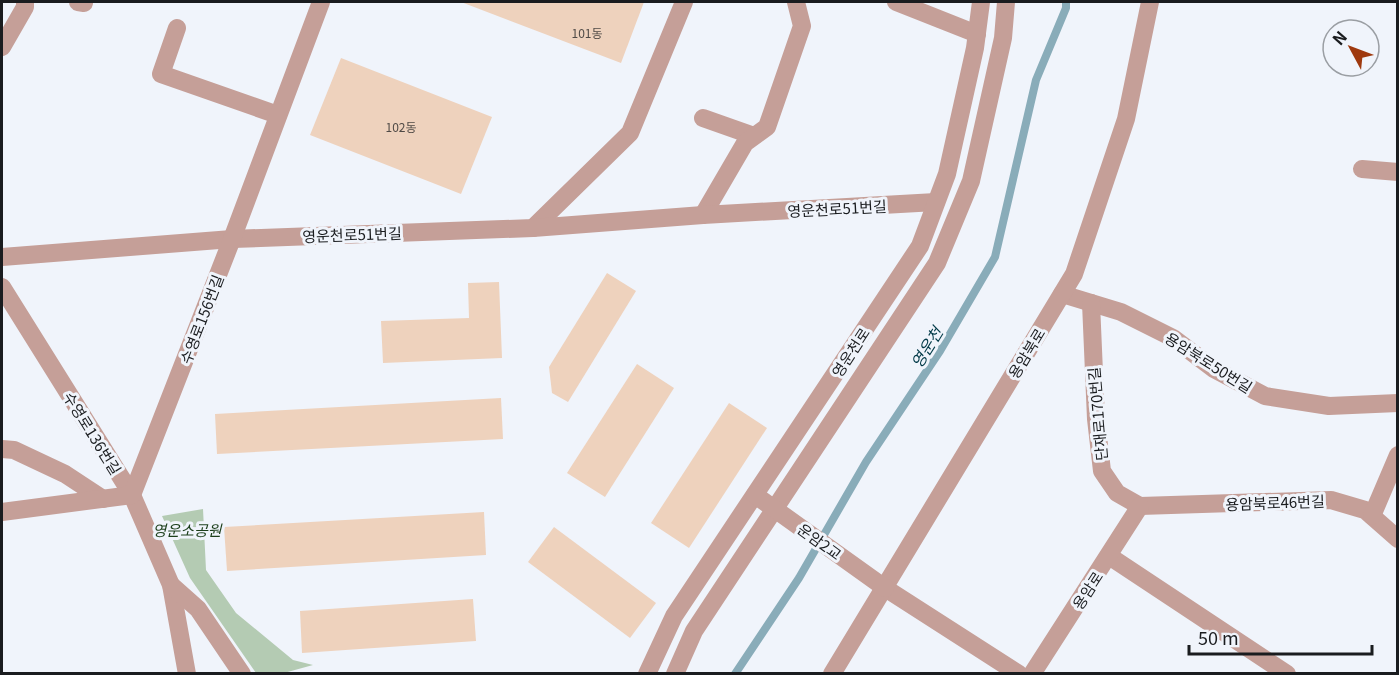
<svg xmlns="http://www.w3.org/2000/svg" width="1399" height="675" font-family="Georgia,'Noto Sans KR',serif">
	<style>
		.green { fill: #b4cbb3 }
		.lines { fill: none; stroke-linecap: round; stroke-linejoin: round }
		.stream { stroke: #89acb9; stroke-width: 8 }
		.building { fill: #eed2bd }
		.minor { stroke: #c59f98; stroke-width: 18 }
		.minor-bridge { stroke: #c59f98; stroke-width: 18 }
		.labels { text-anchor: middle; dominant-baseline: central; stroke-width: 6; stroke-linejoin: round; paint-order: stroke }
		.number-label { font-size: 12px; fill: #4f4a46 }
		.street-label { font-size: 15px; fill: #1a1c1f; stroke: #f0f4fb }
		.park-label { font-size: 15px; font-style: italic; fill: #1b3e1a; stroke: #f0f4fb }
		.water-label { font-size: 16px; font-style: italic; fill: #013947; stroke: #f0f4fb }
	</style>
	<rect width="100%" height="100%" fill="#f0f4fb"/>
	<path class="green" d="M203,509L206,570L236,613L293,660L313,665L284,673H256L190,578L162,516Z"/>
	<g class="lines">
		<path class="stream" d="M735,674L799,578L866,462L940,351L995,257L1036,80L1066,8V2"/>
	</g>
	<g class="building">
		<path d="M461,2H644L621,63Z"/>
		<path d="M341,58L492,117L461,194L310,135Z"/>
		<path d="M607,273L636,291L568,402L552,393L549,367Z"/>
		<path d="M499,282L502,358L383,363L381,321L469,318L468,283Z"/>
		<path d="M637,364L674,388L605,497L567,473Z"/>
		<path d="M501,398L503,439L217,454L215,414Z"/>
		<path d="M729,403L767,428L689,548L651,523Z"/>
		<path d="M484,512L486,555L227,571L224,527Z"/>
		<path d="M554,527L656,603L630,638L528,562Z"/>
		<path d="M473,599L476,641L302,653L300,611Z"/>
	</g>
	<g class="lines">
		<g class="minor">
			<path d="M78,2L84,3"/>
			<path d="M896,2L977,34"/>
			<path d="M177,28L161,74L278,115"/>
			<path d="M2,47L25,7V2"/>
			<path d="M703,118L754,136"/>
			<path d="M1362,169L1398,172"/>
			<path d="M703,215L745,143L767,127L802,26L796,2"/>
			<path d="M533,228L630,133L684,2"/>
			<path d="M2,257L232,239L533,228L703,215L936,202"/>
			<path d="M2,287L132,495L171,585L187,674"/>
			<path d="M1062,294L1121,312L1173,338L1214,369L1265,396L1329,406L1398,403"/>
			<path d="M1091,303L1096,419L1102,471L1117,493L1140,506"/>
			<path d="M2,449L14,450L65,474L103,499"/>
			<path d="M1140,506L1331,500L1365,510L1398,539"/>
			<path d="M2,512L132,495L232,239L321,2"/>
			<path d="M1372,516L1398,455"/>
			<path d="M1109,556L1287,674"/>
			<path d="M171,585L198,609L242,674"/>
			<path d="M885,588L1019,674"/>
			<path d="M647,674L674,616L920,246L947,174L975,48L981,2"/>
			<path d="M675,674L694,631L937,263L971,181L1003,38L1006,2"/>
			<path d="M832,674L1074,274L1126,119L1150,2"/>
			<path d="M1032,674L1140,506"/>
		</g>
		<path class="minor-bridge" d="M755,495L885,588"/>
	</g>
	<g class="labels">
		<g class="number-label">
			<text x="587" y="32">101동</text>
			<text x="401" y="126">102동</text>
		</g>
		<g class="street-label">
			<text transform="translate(837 208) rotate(-3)">영운천로51번길</text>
			<text transform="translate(352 234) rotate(-2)">영운천로51번길</text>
			<text transform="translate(201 319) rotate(-69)">수영로156번길</text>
			<text transform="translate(850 352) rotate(-57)">영운천로</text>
			<text transform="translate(1026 353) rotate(-59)">용암북로</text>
			<text transform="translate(1209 362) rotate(32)">용암북로50번길</text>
			<text transform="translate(1097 414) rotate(-95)">단재로170번길</text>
			<text transform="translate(93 433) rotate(58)">수영로136번길</text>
			<text transform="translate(1275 502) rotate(-2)">용암북로46번길</text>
			<text transform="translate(820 541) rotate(36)">운암2교</text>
			<text transform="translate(1087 590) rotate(-57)">용암로</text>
		</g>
		<g class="park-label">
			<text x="187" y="529">영운소공원</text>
		</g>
		<g class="water-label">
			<text transform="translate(926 347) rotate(-58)">영운천</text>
		</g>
	</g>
	<rect width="1399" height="675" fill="none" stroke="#1a1c1f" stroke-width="6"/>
	<g transform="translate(1351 48) rotate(311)"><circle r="28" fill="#f0f4fb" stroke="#9a9ea3" stroke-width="1.5"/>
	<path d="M0-4.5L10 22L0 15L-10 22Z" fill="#9e390e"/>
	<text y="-9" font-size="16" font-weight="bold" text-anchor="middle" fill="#1a1c1f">N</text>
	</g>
	<path d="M1189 645v9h183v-9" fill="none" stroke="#1a1c1f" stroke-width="3"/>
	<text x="1198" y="645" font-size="18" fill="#1a1c1f" stroke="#f0f4fb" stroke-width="4.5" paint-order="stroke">50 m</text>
</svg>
